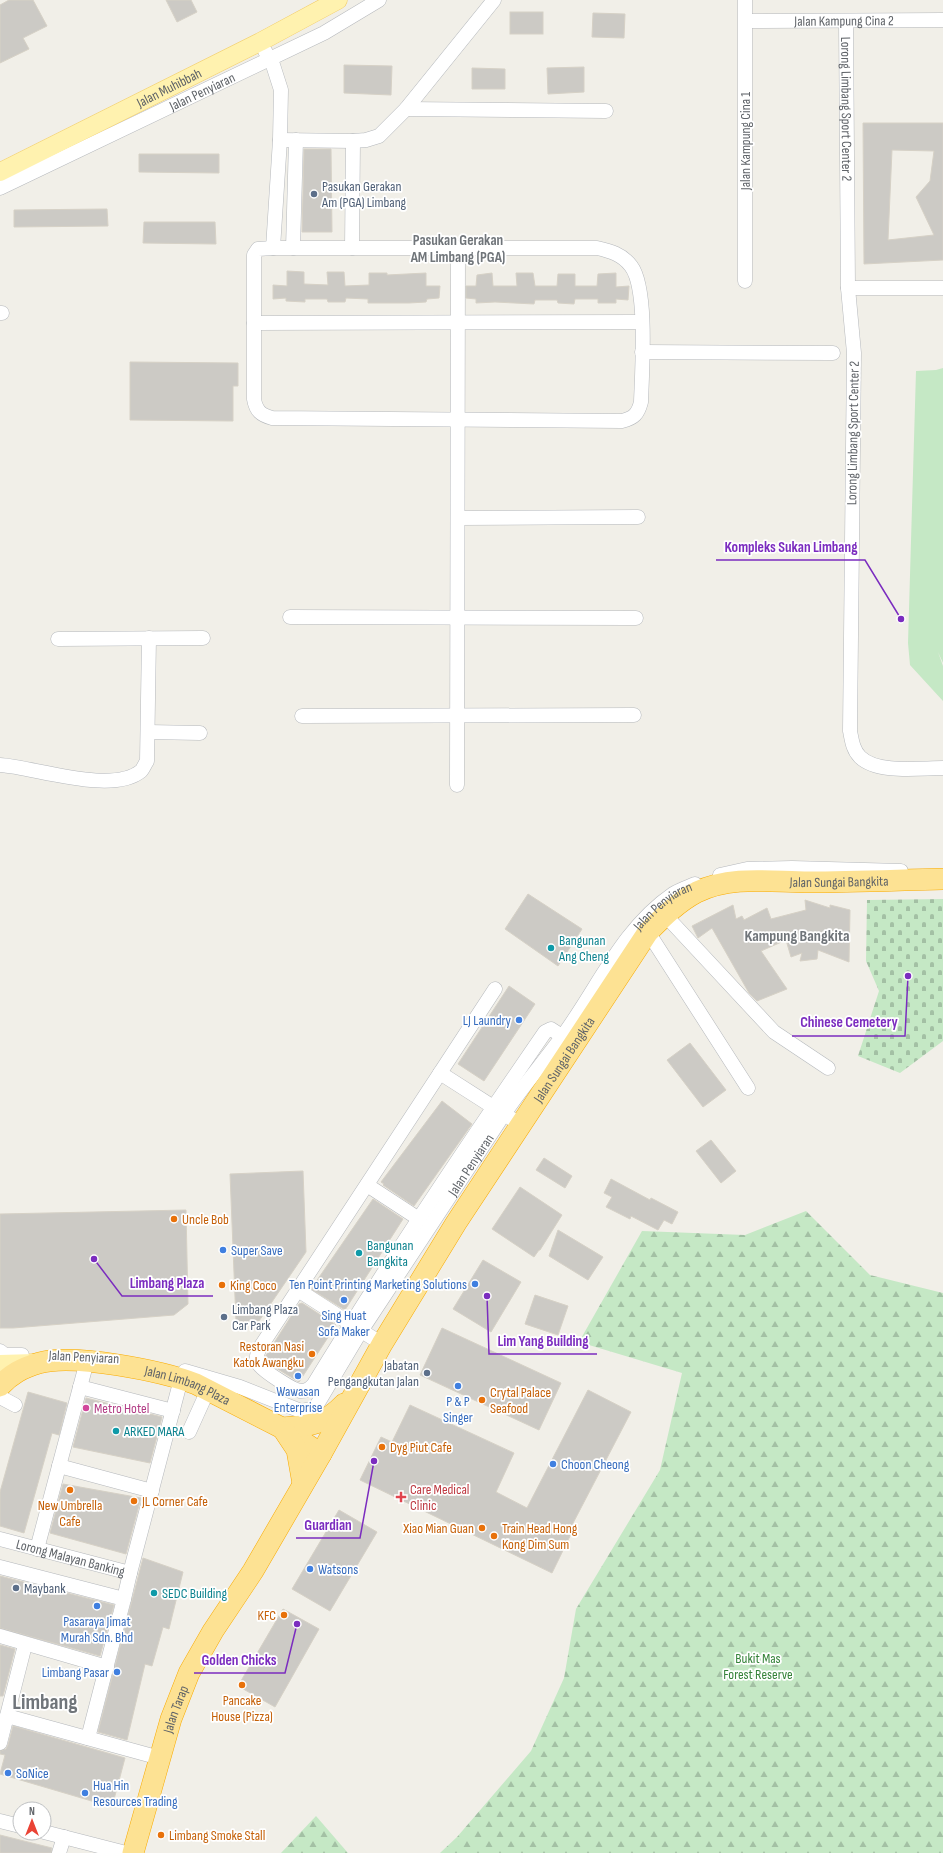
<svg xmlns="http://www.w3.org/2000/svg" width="943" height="1853" font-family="'Sofia Sans Condensed',sans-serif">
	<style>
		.forest { fill: url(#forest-firs) }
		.cemetery { fill: url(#cemetery-stones) }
		.pitch { fill: #c5e8c5 }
		.building { fill: #cccac5; stroke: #d6d1c6; fill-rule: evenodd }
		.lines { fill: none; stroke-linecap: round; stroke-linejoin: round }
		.minor-casing { stroke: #b5b8bc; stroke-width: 15 }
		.major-casing { stroke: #f2c960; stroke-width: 19 }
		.highway-casing { stroke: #f9ab00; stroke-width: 22 }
		.minor { stroke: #fff; stroke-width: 14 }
		.major { stroke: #fff2af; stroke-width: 18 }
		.highway { stroke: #fde293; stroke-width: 21 }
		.service-dot { fill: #5c6f8a; stroke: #fff; stroke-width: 1.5 }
		.culture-dot { fill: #0f9aa8; stroke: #fff; stroke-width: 1.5 }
		.shop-dot { fill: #3f7fe0; stroke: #fff; stroke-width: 1.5 }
		.food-dot { fill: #e8710a; stroke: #fff; stroke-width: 1.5 }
		.hotel-dot { fill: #d1479c; stroke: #fff; stroke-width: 1.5 }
		.health-dot { fill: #e0444e; stroke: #fff; stroke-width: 1.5 }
		.labels { text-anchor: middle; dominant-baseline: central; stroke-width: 3.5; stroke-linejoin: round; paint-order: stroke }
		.street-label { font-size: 14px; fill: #5f6368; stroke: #fff }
		.service-label { font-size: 14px; fill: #4e5e75; stroke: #fff; text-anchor: start }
		.culture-label { font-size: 14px; fill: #0d838f; stroke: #fff; text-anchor: start }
		.shop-label { font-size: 14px; fill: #366cbe; stroke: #fff; text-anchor: start }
		.food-label { font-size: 14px; fill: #c56008; stroke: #fff; text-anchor: start }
		.hotel-label { font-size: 14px; fill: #b23c85; stroke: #fff; text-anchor: start }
		.health-label { font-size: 14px; fill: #be3a42; stroke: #fff; text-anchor: start }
		.park-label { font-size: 14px; fill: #348238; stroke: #fff }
		.neighbourhood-label { font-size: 15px; font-weight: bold; fill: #70757a; stroke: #fff }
		.quarter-label { font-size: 16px; font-weight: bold; fill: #70757a; stroke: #fff }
		.town-label { font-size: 22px; font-weight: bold; fill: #70757a; stroke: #fff }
		.leader { fill: none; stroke: #7b2cbf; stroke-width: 1.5 }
		.callout-dot { fill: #7b2cbf; stroke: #fff; stroke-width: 1.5 }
		.callout-label { font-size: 15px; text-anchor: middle; font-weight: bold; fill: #7b2cbf; stroke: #fff; stroke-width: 3.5; stroke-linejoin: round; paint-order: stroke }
	</style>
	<defs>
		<pattern id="forest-firs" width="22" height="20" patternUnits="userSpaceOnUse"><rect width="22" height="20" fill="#c5e8c5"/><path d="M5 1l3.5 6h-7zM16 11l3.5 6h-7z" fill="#a3c0a4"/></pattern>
		<pattern id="cemetery-stones" width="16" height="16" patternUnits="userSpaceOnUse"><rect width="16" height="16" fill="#c5e8c5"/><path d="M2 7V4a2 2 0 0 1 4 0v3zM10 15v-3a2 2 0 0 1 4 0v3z" fill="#a3c0a4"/></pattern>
	</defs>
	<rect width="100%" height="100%" fill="#f1efe8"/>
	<g class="forest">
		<path d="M806,1211L870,1275L943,1293V1853H440L457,1837L531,1751L564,1678L576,1609L660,1470L682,1373L579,1342L642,1231L745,1235Z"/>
		<path d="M316,1816L348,1853H281Z"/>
	</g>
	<path class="cemetery" d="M943,899V1041L900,1073L858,1056L879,991L866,961L867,900Z"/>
	<path class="pitch" d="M943,368V663L938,652L943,666V701L910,665L908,643L916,371L936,370Z"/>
	<g class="building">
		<path d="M9,0H33L47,26L23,38L29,49L0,63V5Z"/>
		<path d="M166,0H191L197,12L177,22Z"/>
		<rect x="510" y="12" width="33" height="22"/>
		<path d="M593,13L625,14L624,38L592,37Z"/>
		<path d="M344,65L392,66L391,95L344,93Z"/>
		<path d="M584,67V92L548,94L547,68Z"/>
		<path d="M472,68L505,69V89H472Z"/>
		<path d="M863,123H943V260L864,264ZM892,150L934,151L930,181L916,197L934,235L888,240Z"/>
		<path d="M304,149H331L332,232H302Z"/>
		<path d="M139,154H219V173L139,172Z"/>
		<path d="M107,209L108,226L14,227V210Z"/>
		<path d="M144,222H215L216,244L143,243Z"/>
		<path d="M287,271L304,272V284L328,285L327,272H344L345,286L369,285V273H387V275L426,273V286H440L439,298L427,299L426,302L409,303H368V299L346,298L345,302H328L327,299H305V302L286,301V298L273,299V285L287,286Z"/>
		<path d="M492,273L493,286H517L516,273H533L535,286H557L558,274H575V286H597L598,274L616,273V287L629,286L628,300L616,299V303H598V299H575L574,304L558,303L557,300H535L534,304L495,302L476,303V299L466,298V286H476L477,275Z"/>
		<path d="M130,362L238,363V386H233V421L130,420Z"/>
		<path d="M528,894L582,929L558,966L505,929Z"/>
		<path d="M805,900L830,908V905L850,910L849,962L818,950L817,959L800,961L802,953L791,957L786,940L761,951L787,989L757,1001L749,993L712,928L698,938L692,926L733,905L736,919L742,916L744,920L767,908L771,919L806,910Z"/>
		<path d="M509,986L535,1004L484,1081L458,1064Z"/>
		<path d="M690,1043L726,1090L703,1107L667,1060Z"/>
		<path d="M442,1101L472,1124L414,1206L383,1185L384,1184L381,1182Z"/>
		<path d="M711,1140L736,1171L721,1183L696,1151Z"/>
		<path d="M544,1158L572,1176L565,1188L536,1170Z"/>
		<path d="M303,1171L306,1252L259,1321L236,1322L230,1174Z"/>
		<path d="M611,1179L650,1200L651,1198L678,1212L672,1224L664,1220L658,1230L631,1216L630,1219L606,1207L612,1197L604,1193Z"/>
		<path d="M520,1187L562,1215L540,1250H539L534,1257L492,1229Z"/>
		<path d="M373,1199L403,1219L345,1310L311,1289Z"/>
		<path d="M186,1210L188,1304L174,1315L13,1328H0V1214Z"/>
		<path d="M558,1230L603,1257L588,1280L549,1256Z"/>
		<path d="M483,1260L521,1282L491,1332L453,1309Z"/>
		<path d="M535,1295L568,1306L558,1335L525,1324Z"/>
		<path d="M302,1303L336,1325L299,1382L276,1368L265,1357L299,1304Z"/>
		<path d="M442,1328L561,1383L539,1430L420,1375Z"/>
		<path d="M588,1390L631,1412L570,1529L573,1530L552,1573L360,1480L381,1437L392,1442L410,1405L514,1453L496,1492L527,1508Z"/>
		<path d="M28,1392L67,1403L59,1435L52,1433L24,1533L0,1526V1492Z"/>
		<path d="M86,1398L162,1417L150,1463L73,1447Z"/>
		<path d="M63,1484L141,1498L126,1554L50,1533Z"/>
		<path d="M339,1510L377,1532L330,1611L292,1589Z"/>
		<path d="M143,1558L183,1572L169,1629L163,1627L152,1666L145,1664L127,1740L98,1732Z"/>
		<path d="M0,1576L114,1605L100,1656L0,1628Z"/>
		<path d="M283,1609L319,1629L275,1707L238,1686Z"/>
		<path d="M0,1645L15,1649L3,1696H0Z"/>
		<path d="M13,1726L125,1758L112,1807L0,1774L5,1755L0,1754V1751L6,1749L8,1745Z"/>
		<path d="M0,1835L52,1848L51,1853H0Z"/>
	</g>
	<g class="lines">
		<defs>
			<g id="minor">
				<path id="s1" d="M746,21L943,20"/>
				<path id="s2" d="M846,21L848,288L854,353L850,731C852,741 853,750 860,757C877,774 920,768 943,768"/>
				<path d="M265,51L273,65L281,90L280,140L273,248"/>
				<path d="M406,109L606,111"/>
				<path d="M280,140L353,141L366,140L379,136L406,109L494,0"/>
				<path id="s3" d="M0,188L324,33L379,0"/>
				<path d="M273,248H597C610,251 622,254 631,266C648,288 642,371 641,402C638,414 634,418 622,421L272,418C261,415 256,411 254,399V255L258,249Z"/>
				<path d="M293,248L296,140"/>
				<path d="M352,248L353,141"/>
				<path d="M745,281V0"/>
				<path d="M848,288H943"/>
				<path d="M0,313H2"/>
				<path d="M254,323L642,322"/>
				<path d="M642,352L833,353"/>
				<path d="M458,518L638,517"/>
				<path d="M290,617L636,618"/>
				<path d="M58,639L203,638"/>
				<path d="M302,716L634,715"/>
				<path d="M148,732L200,733"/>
				<path d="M0,765C34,767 112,795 141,771C143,769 145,764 147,761L149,638"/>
				<path d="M457,785L458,248"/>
				<path d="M720,875L747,869L792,868L901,871"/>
				<path d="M665,915L774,1032L828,1068"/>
				<path d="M648,932L748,1088"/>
				<path d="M440,1073L495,989"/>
				<path d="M512,1119L440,1073L261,1346C258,1351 255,1357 258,1363C261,1370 294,1391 301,1391C306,1391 311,1388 314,1384C387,1264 465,1148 545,1032L551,1029L571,1042"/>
				<path d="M367,1185L419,1219"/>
				<path d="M298,1290L382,1344"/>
				<path d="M0,1351L5,1355H22"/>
				<path id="s4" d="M185,1371L240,1387L301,1411L315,1408L361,1331L504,1114C522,1087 543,1063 562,1037C598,988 622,929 673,894C679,890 688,887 695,884"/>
				<path d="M80,1387L173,1411"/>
				<path d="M0,1397L15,1405"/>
				<path d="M189,1432L208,1390"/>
				<path d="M59,1466L152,1491"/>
				<path id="s5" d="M0,1539L130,1573L124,1599L0,1567"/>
				<path d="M37,1549L87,1361"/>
				<path d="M130,1573L181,1379"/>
				<path d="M0,1636L107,1667"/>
				<path d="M7,1716L160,1758"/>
				<path d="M88,1738L124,1599"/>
				<path d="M0,1743L25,1645"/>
				<path d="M0,1821L20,1826"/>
				<path d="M44,1832L126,1853"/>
				<path d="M59,1853L64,1837"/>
			</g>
			<g id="major">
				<path id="s6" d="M0,172L260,42L338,0"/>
				<path d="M0,1364L35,1363"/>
			</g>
			<g id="highway">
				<path id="s7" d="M0,1386C11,1374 22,1368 39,1363C73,1353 162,1371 196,1384L282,1428L321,1454"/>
				<path d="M282,1428C309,1426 324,1425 344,1404"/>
				<path d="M285,1432L297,1450L303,1484"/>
				<path id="s8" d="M133,1853L171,1719L189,1673L213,1631L253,1571L321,1454L382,1344L456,1223L648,932C663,917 678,902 697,892C732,875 771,882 809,882C853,882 898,880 943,879"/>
			</g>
		</defs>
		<use href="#minor" class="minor-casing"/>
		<use href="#major" class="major-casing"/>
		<use href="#highway" class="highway-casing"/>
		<use href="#minor" class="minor"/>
		<use href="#major" class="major"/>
		<use href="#highway" class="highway"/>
	</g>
	<g class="service-dot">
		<circle cx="314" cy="194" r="4"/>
		<circle cx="224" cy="1317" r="4"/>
		<circle cx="427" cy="1373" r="4"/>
		<circle cx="16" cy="1588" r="4"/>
	</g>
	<g class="culture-dot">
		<circle cx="551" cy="948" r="4"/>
		<circle cx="359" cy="1253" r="4"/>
		<circle cx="116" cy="1431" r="4"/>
		<circle cx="154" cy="1593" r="4"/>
	</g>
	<g class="shop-dot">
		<circle cx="519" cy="1020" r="4"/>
		<circle cx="223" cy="1250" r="4"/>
		<circle cx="475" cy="1284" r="4"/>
		<circle cx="344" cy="1300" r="4"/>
		<circle cx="298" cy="1376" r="4"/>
		<circle cx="458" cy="1386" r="4"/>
		<circle cx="553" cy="1464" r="4"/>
		<circle cx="310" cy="1569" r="4"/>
		<circle cx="97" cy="1606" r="4"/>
		<circle cx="117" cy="1672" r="4"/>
		<circle cx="8" cy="1773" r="4"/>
		<circle cx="85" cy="1793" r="4"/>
	</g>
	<g class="food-dot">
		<circle cx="174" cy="1219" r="4"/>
		<circle cx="222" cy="1285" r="4"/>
		<circle cx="312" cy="1354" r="4"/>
		<circle cx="482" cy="1400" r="4"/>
		<circle cx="382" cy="1447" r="4"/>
		<circle cx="70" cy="1490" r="4"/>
		<circle cx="134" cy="1501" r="4"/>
		<circle cx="482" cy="1528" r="4"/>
		<circle cx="494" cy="1536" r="4"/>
		<circle cx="284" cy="1615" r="4"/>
		<circle cx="242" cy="1685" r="4"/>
		<circle cx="161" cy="1835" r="4"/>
	</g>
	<circle class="hotel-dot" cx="86" cy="1408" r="4"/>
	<path class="health-dot" d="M399 1491h4v4h4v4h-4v4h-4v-4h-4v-4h4z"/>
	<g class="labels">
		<g class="street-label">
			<text stroke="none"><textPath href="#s1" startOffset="98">Jalan Kampung Cina 2</textPath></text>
			<text stroke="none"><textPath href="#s6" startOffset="189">Jalan Muhibbah</textPath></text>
			<text stroke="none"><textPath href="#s3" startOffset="224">Jalan Penyiaran</textPath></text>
			<text stroke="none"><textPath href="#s2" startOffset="88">Lorong Limbang Sport Center 2</textPath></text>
			<text transform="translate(745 141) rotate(-90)">Jalan Kampung Cina 1</text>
			<text transform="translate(853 433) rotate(-89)">Lorong Limbang Sport Center 2</text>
			<text stroke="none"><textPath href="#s8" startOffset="1268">Jalan Sungai Bangkita</textPath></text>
			<text stroke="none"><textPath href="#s4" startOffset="750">Jalan Penyiaran</textPath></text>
			<text stroke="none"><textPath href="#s8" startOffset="908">Jalan Sungai Bangkita</textPath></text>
			<text stroke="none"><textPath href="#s4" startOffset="426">Jalan Penyiaran</textPath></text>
			<text transform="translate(84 1357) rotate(3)">Jalan Penyiaran</text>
			<text stroke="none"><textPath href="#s7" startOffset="198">Jalan Limbang Plaza</textPath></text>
			<text stroke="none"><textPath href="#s5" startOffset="73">Lorong Malayan Banking</textPath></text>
			<text stroke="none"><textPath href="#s8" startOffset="150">Jalan Tarap</textPath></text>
		</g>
		<g class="service-label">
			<text x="322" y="186">Pasukan Gerakan<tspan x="322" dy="16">Am (PGA) Limbang</tspan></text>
			<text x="232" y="1309">Limbang Plaza<tspan x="232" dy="16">Car Park</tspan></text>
			<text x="419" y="1365" text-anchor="end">Jabatan<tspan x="419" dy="16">Pengangkutan Jalan</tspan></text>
			<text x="24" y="1588">Maybank</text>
		</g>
		<g class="culture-label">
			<text x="559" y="940">Bangunan<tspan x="559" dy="16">Ang Cheng</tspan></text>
			<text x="367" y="1245">Bangunan<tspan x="367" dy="16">Bangkita</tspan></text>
			<text x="124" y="1431">ARKED MARA</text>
			<text x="162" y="1593">SEDC Building</text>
		</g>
		<g class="shop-label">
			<text x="511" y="1020" text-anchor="end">LJ Laundry</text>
			<text x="231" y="1250">Super Save</text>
			<text x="467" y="1284" text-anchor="end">Ten Point Printing Marketing Solutions</text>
			<text x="344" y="1315" text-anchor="middle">Sing Huat<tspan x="344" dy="16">Sofa Maker</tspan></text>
			<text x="298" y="1391" text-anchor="middle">Wawasan<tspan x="298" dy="16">Enterprise</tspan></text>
			<text x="458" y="1401" text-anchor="middle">P &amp; P<tspan x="458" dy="16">Singer</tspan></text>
			<text x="561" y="1464">Choon Cheong</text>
			<text x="318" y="1569">Watsons</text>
			<text x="97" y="1621" text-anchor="middle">Pasaraya Jimat<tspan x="97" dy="16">Murah Sdn. Bhd</tspan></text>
			<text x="109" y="1672" text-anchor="end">Limbang Pasar</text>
			<text x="16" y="1773">SoNice</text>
			<text x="93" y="1785">Hua Hin<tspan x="93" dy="16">Resources Trading</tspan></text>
		</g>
		<g class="food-label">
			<text x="182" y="1219">Uncle Bob</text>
			<text x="230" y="1285">King Coco</text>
			<text x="304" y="1346" text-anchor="end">Restoran Nasi<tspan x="304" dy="16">Katok Awangku</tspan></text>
			<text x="490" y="1392">Crytal Palace<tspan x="490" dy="16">Seafood</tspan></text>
			<text x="390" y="1447">Dyg Piut Cafe</text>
			<text x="142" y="1501">JL Corner Cafe</text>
			<text x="70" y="1505" text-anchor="middle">New Umbrella<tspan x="70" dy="16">Cafe</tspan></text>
			<text x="474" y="1528" text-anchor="end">Xiao Mian Guan</text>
			<text x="502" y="1528">Train Head Hong<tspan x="502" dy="16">Kong Dim Sum</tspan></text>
			<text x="276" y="1615" text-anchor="end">KFC</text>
			<text x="242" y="1700" text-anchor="middle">Pancake<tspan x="242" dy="16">House (Pizza)</tspan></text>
			<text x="169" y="1835">Limbang Smoke Stall</text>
		</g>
		<g class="hotel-label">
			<text x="94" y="1408">Metro Hotel</text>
		</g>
		<g class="health-label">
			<text x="410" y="1489">Care Medical<tspan x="410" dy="16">Clinic</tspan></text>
		</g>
		<g class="park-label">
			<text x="758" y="1658">Bukit Mas<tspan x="758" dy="16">Forest Reserve</tspan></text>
		</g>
		<g class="neighbourhood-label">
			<text x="458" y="240">Pasukan Gerakan<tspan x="458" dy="17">AM Limbang (PGA)</tspan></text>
		</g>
		<g class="quarter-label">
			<text x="797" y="936">Kampung Bangkita</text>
		</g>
		<g class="town-label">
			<text x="45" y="1702">Limbang</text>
		</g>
	</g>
	<path class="leader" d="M901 619L865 560H716M908 976L905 1036H792M94 1259L122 1296H213M487 1296L489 1354H597M374 1461L360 1538H296M297 1624L285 1673H194"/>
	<g class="callout-dot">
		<circle cx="901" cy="619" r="4"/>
		<circle cx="908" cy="976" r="4"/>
		<circle cx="94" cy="1259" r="4"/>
		<circle cx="487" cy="1296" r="4"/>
		<circle cx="374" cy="1461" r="4"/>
		<circle cx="297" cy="1624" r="4"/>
	</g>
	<g class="callout-label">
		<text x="791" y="552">Kompleks Sukan Limbang</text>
		<text x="849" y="1027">Chinese Cemetery</text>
		<text x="167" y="1288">Limbang Plaza</text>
		<text x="543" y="1346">Lim Yang Building</text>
		<text x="328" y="1530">Guardian</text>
		<text x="239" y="1665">Golden Chicks</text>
	</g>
	<g transform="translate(32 1821)"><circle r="19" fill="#ffffff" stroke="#bfc1c3"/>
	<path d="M0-3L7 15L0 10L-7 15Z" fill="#ea4335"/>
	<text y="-6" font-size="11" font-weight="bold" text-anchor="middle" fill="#5f6368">N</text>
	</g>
</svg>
